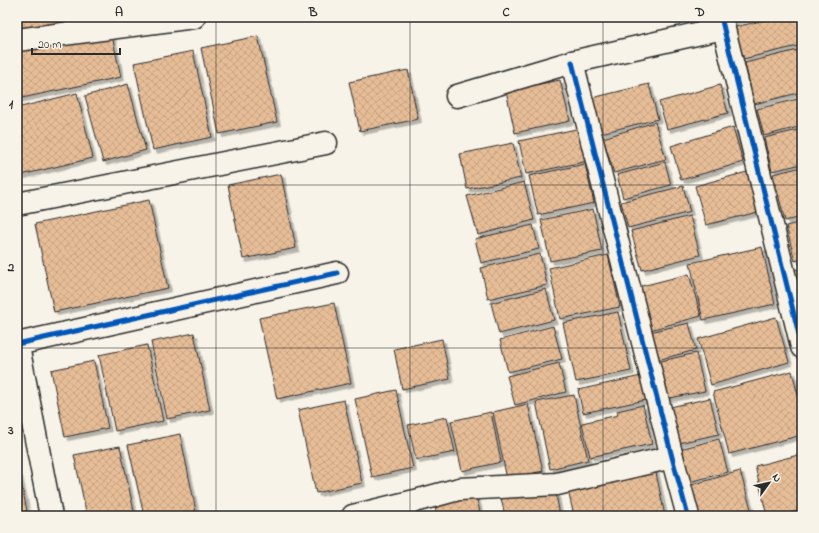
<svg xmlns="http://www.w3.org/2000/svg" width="819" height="533" font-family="'Indie Flower',sans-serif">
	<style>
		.building { fill: url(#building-cross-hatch); stroke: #2b2b2b; filter: url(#shadow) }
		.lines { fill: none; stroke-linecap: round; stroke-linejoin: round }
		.minor-casing { stroke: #2b2b2b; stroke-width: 25 }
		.minor { stroke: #f7f3e8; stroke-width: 22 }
		.cycleway-casing { stroke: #f7f3e8; stroke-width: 8 }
		.cycleway { stroke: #0057b8; stroke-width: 5 }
		.grid { fill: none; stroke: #2b2b2b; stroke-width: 1; stroke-opacity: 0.55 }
		.neatline { fill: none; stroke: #2b2b2b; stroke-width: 1.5 }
		.grid-label { font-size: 13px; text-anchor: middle; font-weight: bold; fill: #2b2b2b }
	</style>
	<defs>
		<pattern id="building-cross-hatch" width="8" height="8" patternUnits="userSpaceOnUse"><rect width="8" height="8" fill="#e7bd97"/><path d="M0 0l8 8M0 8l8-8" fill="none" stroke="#c6a382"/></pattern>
		<filter id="shadow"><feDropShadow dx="3.5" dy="3.5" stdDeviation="0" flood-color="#0004"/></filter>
	</defs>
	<rect width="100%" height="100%" fill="#f7f3e8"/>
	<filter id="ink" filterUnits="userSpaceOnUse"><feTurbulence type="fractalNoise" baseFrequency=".025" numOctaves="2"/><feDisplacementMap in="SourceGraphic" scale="8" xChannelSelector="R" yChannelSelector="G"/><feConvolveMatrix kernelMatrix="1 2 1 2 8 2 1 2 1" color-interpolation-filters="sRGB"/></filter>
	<g filter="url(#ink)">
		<g class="building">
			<path d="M17,17H108V19L17,30Z"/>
			<path d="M729,17H753L730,22Z"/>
			<path d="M778,17H802V45L743,59L735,27Z"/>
			<path d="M111,31L121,77L17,99V50Z"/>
			<path d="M258,36L277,122L219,134L201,48Z"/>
			<path d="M802,49V92L754,104L745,63Z"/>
			<path d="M193,51L212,137L153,150L134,63Z"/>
			<path d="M408,70L418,119L360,131L349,82Z"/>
			<path d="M560,80L570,121L515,133L506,91Z"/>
			<path d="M128,84L146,150L103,162L85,96Z"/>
			<path d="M649,84L658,119L601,133L592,98Z"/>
			<path d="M720,85L728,113L667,129L659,102Z"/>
			<path d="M77,93L93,158L17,176V108Z"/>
			<path d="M802,98V126L764,136L757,109Z"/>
			<path d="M655,122L666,159L614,173L603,138Z"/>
			<path d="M733,127L743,162L681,180L671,146Z"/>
			<path d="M581,128L588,161L526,174L519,141Z"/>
			<path d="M802,129V164L772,171L764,138Z"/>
			<path d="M513,143L521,178L467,189L460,154Z"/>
			<path d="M665,162L671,185L623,198L617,175Z"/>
			<path d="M585,164L594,203L538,215L529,176Z"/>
			<path d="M802,167V217L785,221L773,174Z"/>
			<path d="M747,172L758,212L706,225L695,186Z"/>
			<path d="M281,174L296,248L243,259L228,185Z"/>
			<path d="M524,182L534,220L478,235L467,196Z"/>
			<path d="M683,186L690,212L628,228L621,202Z"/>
			<path d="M149,200L168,288L54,312L35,224Z"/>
			<path d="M593,209L602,251L550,261L541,220Z"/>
			<path d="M690,216L700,255L642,270L631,231Z"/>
			<path d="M802,222V259L795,261L786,226Z"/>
			<path d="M533,225L539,249L481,263L475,239Z"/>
			<path d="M762,247L775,304L703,320L690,263Z"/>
			<path d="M540,254L547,285L488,299L481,268Z"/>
			<path d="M608,255L620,307L560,319L549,268Z"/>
			<path d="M802,268V301L794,270Z"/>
			<path d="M689,274L701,316L650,330L638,287Z"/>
			<path d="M546,289L554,320L499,334L491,303Z"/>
			<path d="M334,303L351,383L277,399L259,318Z"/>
			<path d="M618,312L631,371L576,382L563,323Z"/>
			<path d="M776,317L789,362L711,385L698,339Z"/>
			<path d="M689,323L696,350L657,360L650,332Z"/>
			<path d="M553,326L562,359L508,372L500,340Z"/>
			<path d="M194,333L210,410L167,419L151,342Z"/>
			<path d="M442,339L450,379L402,389L394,349Z"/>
			<path d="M147,345L163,421L115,431L99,355Z"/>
			<path d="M696,353L705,391L665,399L657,362Z"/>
			<path d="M94,361L108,428L65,437L51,370Z"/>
			<path d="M559,363L566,392L515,405L507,376Z"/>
			<path d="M792,371L802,412V435L729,454L713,392Z"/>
			<path d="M641,376L646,400L583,413L578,390Z"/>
			<path d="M396,390L413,468L372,477L355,399Z"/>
			<path d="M574,395L588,460L550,469L536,402Z"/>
			<path d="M710,398L719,434L674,444L666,408Z"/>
			<path d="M344,400L362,483L316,493L298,410Z"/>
			<path d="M528,404L543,471L507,479L493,412Z"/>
			<path d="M643,405L652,444L590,457L582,423L618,415L617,411Z"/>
			<path d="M491,412L501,462L462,471L451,421Z"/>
			<path d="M447,417L455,452L416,460L408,425Z"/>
			<path d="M180,434L196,511L172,516H144L128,445Z"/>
			<path d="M719,439L728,472L685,483L676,450Z"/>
			<path d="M120,446L135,516H87L74,455Z"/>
			<path d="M802,454V510L776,516H767L755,466Z"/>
			<path d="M655,468L665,516H574L567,486Z"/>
			<path d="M740,471L753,516H689L681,488Z"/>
			<path d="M19,473L27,511L17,514V474Z"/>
			<path d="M555,488L560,516H505L500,493Z"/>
			<path d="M475,492L481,516H437L434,503Z"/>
		</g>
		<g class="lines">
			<defs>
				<g id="minor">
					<path d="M721,17L802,347"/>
					<path d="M17,40L194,17"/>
					<path d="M572,62L672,457L688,516"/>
					<path d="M457,96L572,62L723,28"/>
					<path d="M17,204L326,143"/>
					<path d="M17,341L51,516"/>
					<path d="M17,344L337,273"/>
					<path d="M353,516L415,501L459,489L557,484L672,457"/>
				</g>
			</defs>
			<use href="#minor" class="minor-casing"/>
			<use href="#minor" class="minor"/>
			<defs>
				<g id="cycleway">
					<path d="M721,17L802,347"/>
					<path d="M572,62L672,457L688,516"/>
					<path d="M17,344L337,273"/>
				</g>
			</defs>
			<use href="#cycleway" class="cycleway-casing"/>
			<use href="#cycleway" class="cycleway"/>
		</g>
	</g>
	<path class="grid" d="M216,17V516M410,17V516M603,17V516M17,185H802M17,348H802"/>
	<rect width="819" height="533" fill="none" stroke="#f7f3e8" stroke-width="44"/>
	<g transform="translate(769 483) rotate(57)" stroke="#f7f3e8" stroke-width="3" paint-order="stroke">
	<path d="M0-3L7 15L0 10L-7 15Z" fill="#2b2b2b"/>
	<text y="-6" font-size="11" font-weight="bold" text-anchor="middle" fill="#2b2b2b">N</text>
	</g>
	<path d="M32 48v6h88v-6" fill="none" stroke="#2b2b2b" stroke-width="2"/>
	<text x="38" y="48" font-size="12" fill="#2b2b2b" stroke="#f7f3e8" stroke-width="3" paint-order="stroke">20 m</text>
	<rect x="22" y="22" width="775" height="489" class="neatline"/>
	<g class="grid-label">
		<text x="119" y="16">A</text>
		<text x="313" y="16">B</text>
		<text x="506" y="16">C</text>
		<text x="700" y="16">D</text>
		<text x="11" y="108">1</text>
		<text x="11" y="271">2</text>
		<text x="11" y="434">3</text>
	</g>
</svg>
